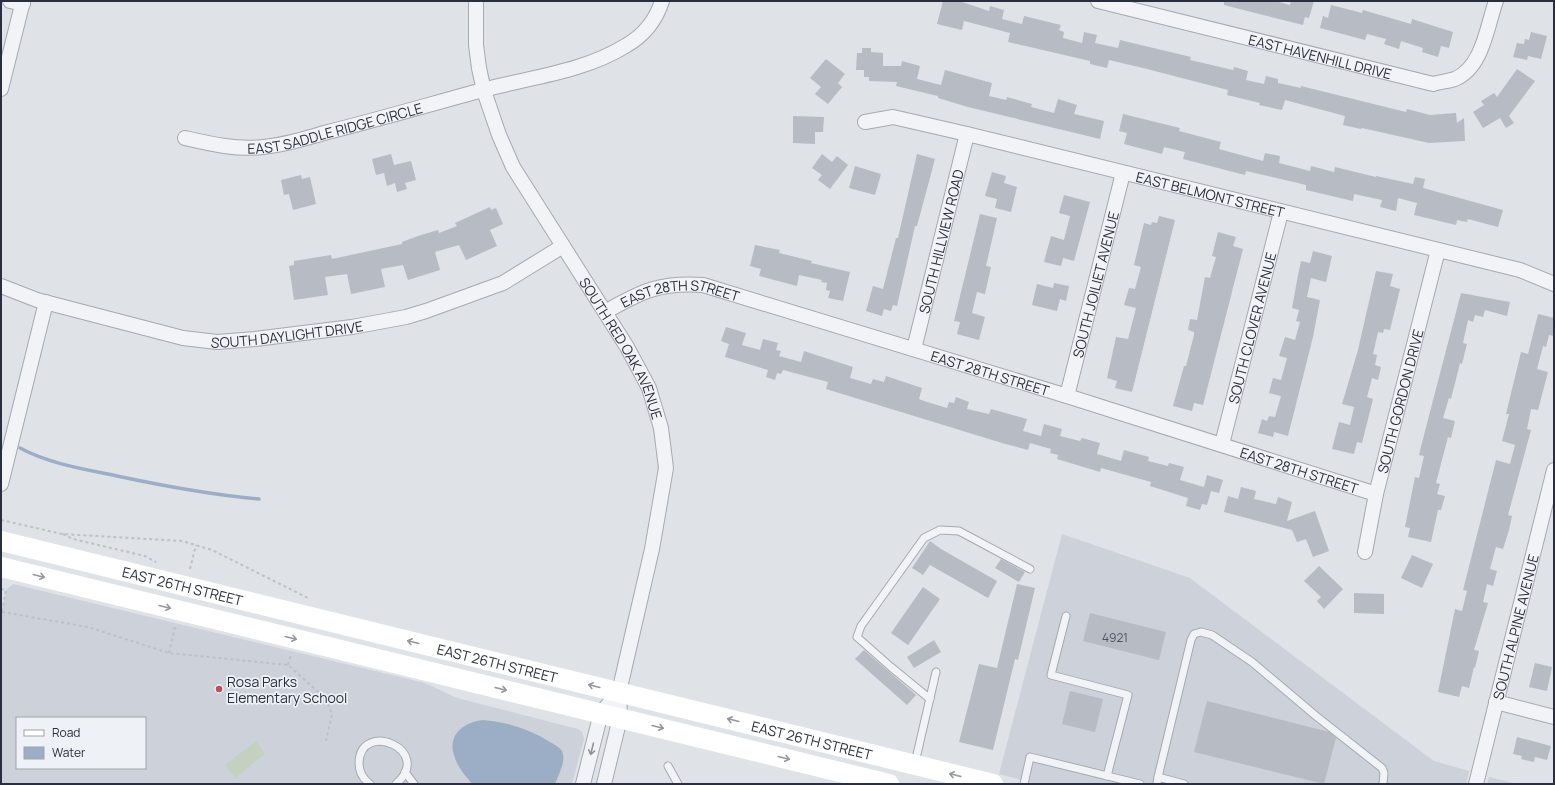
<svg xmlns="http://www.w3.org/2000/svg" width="1555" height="785" font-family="Manrope,sans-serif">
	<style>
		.built { fill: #cdd1d9; fill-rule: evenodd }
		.green { fill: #c4d1c1 }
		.water { fill: #9caec5 }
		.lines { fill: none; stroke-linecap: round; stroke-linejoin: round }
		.stream { stroke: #9caec5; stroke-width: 3.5 }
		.building { fill: #b7bbc4 }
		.service-casing { stroke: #a5a9b1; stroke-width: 9 }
		.minor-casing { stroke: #a5a9b1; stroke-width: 16 }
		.path { stroke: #bec0c6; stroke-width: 2; stroke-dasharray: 3 3; stroke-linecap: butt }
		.service { stroke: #f2f3f6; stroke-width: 7 }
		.minor { stroke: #f2f3f6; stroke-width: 14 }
		.secondary { stroke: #fff; stroke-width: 20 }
		.oneway { stroke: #94979e }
		.oneway2 { stroke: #8e919a }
		.poi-dot { fill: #c54b58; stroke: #eef1f5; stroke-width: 1.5 }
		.labels { text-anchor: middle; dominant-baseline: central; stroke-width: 3.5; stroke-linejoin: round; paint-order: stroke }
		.number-label { font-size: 12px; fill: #4c5260 }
		.street-label { font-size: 14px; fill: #292f3e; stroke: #eef1f5 }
		.poi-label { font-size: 14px; fill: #292f3e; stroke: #eef1f5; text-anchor: start }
	</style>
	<rect width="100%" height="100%" fill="#dfe2e7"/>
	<g class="built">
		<path d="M1062,534L1190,578L1434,761L1469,771L1466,784H1037L999,774Z"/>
		<path d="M13,584L425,683L457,698L578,729L582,732L584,739L572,784H1V616L6,590ZM17,718H145V768H17Z"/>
		<path d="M1489,777L1518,784H1487Z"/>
	</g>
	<path class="green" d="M256,741L265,754L235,778L225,765Z"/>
	<path class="water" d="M483,720C507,722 529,729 550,742C555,745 562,748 563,754C565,763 558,776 555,784H472C466,776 458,768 455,758C446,736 463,722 483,720Z"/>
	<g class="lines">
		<path class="stream" d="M20,448C50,464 84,469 117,476C164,486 212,495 259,499"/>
	</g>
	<g class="building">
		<path d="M943,1H959L989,11L990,6L1004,10L1002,19L1022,24L1024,16L1061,25L1059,30L1064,32L1063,38L1082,43L1084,32L1097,35L1095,43L1118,48L1120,40L1191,57L1190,60L1233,70L1234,67L1248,71L1246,80L1264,84L1266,76L1278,79V83L1301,88V86L1406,112L1407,109L1430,115L1456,113L1457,123L1464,118L1465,141L1429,143L1362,128L1361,129L1343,125L1345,116L1285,100L1282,110L1259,105L1260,103L1227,95L1228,90L1147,69L1109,60L1107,68L1090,64V61L1008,42L1010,33L964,21L962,30L937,24Z"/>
		<path d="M1224,1H1275L1290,5L1291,1H1314L1309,18L1305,17L1303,25L1224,5Z"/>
		<path d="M1331,5L1362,13L1363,10L1411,24L1412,19L1453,32L1449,48L1441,46L1438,57L1422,52L1423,48L1401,41L1399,49L1384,44L1386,39L1367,34L1365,40L1320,28L1323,16L1328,18Z"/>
		<path d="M1531,32L1547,36L1541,59L1528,56L1527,60L1513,57L1517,43L1524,44L1525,39L1529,40Z"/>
		<path d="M862,48H871V52L883,53V66H901L902,61L920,66L917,79L941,85L945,70L992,83L989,96L1006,100L1007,97L1032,104L1031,107L1054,113L1058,99L1077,105L1074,114L1104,121L1100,139L968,107L938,98V96L896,86L897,82L869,81V77H864V70H856L857,53H862Z"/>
		<path d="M826,59L845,74L838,83L842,87L828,104L815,94L821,87L810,78Z"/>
		<path d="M1517,69L1535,81L1509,116L1514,123L1506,128L1500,118L1483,128L1473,112L1484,105L1481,101L1494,93L1497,97Z"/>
		<path d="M1123,114L1180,128L1179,131L1221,142L1219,149L1263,161L1265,153L1280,156L1279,163L1310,171L1311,166L1334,172L1335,167L1376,177V176L1413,184L1415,177L1425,179L1423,188L1503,210L1498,227L1468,219L1467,222L1457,220L1456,225L1414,215L1417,203L1398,198L1396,211L1380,207L1382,200L1354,194L1353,201L1306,190V185L1298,183L1246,171L1245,175L1183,159L1185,152L1164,147L1162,154L1124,144L1127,133L1119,131Z"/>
		<path d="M793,116L824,117L823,132H815V144L793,143Z"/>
		<path d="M391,154L394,165L411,161L416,180L405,183L407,189L397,192L395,183L387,186L384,173L376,175L372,159Z"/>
		<path d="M822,154L832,162L837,156L848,165L830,189L818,180L822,175L812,168Z"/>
		<path d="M917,154L935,159L917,226H915L897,306L893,305L891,311L884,309L882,316L866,311L873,286L883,289L896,238H898Z"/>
		<path d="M855,166L881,174L875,195L849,188Z"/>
		<path d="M992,172L1006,176L1004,183L1017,187L1011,212L995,208L997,199L985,196Z"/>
		<path d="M301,175L302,179L310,177L316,204L293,210L289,194L284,195L281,180Z"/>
		<path d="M1064,195L1090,202L1074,261L1063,258L1061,266L1044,262L1051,236L1064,240L1070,216L1059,213Z"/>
		<path d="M490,207L491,210L496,208L503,224L490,230L497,246L466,260L459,245L435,252L440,270L408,280L403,265L381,269L385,287L351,294L347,274L325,277L328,295L294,300L289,266L294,265V261L331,255L332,259L402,244V242L418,236L438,230L439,233L457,226L455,223Z"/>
		<path d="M980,214L997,218L986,266L991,267L985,294L977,292L972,313L985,317L979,340L957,334L960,322L954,321Z"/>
		<path d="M1159,216L1175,220L1132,392L1115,388L1117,381L1107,378L1116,337L1128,339L1136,308L1124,305L1129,288L1135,289L1141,267L1134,265L1144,223L1151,225L1152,222L1157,223Z"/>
		<path d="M1218,232L1236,237L1233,246L1243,249L1203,405L1194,403L1192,411L1173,406L1184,366H1186L1194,335V332L1188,330L1190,319L1197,320L1205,277L1210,278L1216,257L1212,256Z"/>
		<path d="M755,245L780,250L779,253L812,261L811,263L850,272L843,301L828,298L830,291L826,290L827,283L821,282L822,280L799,275L797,286L759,276L761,269L750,266Z"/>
		<path d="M1313,251L1332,256L1326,282L1311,278L1307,297L1320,300L1313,337L1288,436L1274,432L1273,437L1258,433L1262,419L1267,421L1269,416L1275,417L1281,396L1269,393L1273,378L1281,380L1287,358L1279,356L1285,337L1295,340L1300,322L1296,321L1299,310L1292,308L1298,275L1301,261L1310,263Z"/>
		<path d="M1376,271L1393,274L1390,286L1400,289L1390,330L1384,329L1383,333L1378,332L1373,354L1377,355L1375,365L1381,367L1378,380L1372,378L1367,397L1373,399L1362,443L1357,442L1354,454L1332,449L1339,422L1350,425L1354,407L1342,404L1358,350Z"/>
		<path d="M1054,283L1069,286L1066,301L1060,299L1057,311L1032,305L1037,284L1053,288Z"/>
		<path d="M1461,293L1510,302L1507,316L1485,310L1483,317L1475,315L1473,322L1468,320L1463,343L1467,344L1462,364L1460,363L1451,399L1449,398L1443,418L1455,421L1451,438L1448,437L1436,483L1440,484L1437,494L1445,496L1441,510H1438L1431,542L1408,537L1410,528L1405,527L1415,477L1419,478L1424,456L1419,455L1425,431Z"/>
		<path d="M1538,314L1554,318V336L1549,335L1546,347L1543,346L1537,369L1548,372L1538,410L1531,409L1527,429L1531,430L1508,515L1512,516L1509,530L1503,549L1496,547L1490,569L1497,571L1493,586L1487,584L1483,602L1488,603L1474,650L1479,651L1475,668L1474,667L1469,688L1462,686L1459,697L1438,692L1455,609L1462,611L1467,591L1463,590L1496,460L1510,464L1515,445L1502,441L1509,414H1506L1521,352L1528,354Z"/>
		<path d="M726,327L746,333L742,345L760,350L763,339L778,343L776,350L781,351L779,356L801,362L804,351L853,367L850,378L871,384L873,379L884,382L886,376L922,388L919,399L927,402L947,408L949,402L954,403L956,397L969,402L967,409L989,414L991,409L1027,419L1023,431L1041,436L1044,424L1062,429L1060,436L1080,441L1082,438L1100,443L1097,454L1121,461L1124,450L1149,457L1148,461L1168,466L1169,463L1184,467L1180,480L1204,487L1207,475L1223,480L1219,493L1211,491L1207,505L1202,504L1200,510L1186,506L1188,498L1150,486L1151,482L1101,468L1100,472L1057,459L1058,455L1050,453L1051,449L1030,443L1028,450L1002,443L826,389L828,382L783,370L781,374L777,373L775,380L766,377L768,370L725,357L729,344L721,341Z"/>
		<path d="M1241,487L1256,491L1254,499L1276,504L1278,497L1292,502L1287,521L1315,511L1329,551L1313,557L1306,539L1297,542L1292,530L1224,512L1228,496L1238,499Z"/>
		<path d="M930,541L941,549L997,581L988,598L930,565L923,575L912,568Z"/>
		<path d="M1412,555L1433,564L1422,588L1401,578Z"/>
		<path d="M1001,559L1025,572L1019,582L995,568Z"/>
		<path d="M1319,566L1343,589L1324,609L1317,601L1321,597L1304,581Z"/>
		<path d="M1017,584L1035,588L1018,660L1015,659L993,750L959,742L979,664L997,668Z"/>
		<path d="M923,587L940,599L908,645L891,633Z"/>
		<path d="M1354,593L1384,594V614L1354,613Z"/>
		<path d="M1090,613L1166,632L1159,660L1083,641Z"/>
		<path d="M934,640L941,652L914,668L907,657Z"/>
		<path d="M864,650L916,695L907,705L855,659Z"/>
		<path d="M1535,663L1552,667L1547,691L1529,687Z"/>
		<path d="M1070,691L1103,699L1095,732L1062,724Z"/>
		<path d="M1207,701L1329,732L1336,738L1324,784L1194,752Z"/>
		<path d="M1517,737L1551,746L1547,760L1535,757L1534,762L1521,759L1522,756L1513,754Z"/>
	</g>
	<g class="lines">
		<defs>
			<g id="service">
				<path d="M1066,616L1051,675L1128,695L1107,776"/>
				<path d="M930,699L891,667L857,637L861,626L924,538L940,530L959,531L1030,569"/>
				<path d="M915,763L936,672"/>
				<path d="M668,766L678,784"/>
				<path d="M405,772L414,784"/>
				<path d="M1158,777L1191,640L1194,634L1201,632L1212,635L1252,662L1316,716L1382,768L1384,773L1383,784"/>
				<path d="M370,784C363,779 359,772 359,763C360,719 435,750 396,784"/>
				<path d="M1024,784L1030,757L1140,784"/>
				<path d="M1157,784L1158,777L1184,784"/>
			</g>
			<g id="minor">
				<path d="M10,1L23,4"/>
				<path id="s1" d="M476,1V45L479,68L484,91L499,135L513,167L627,347L649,388L661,428L666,468L652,549L619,692L620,718L604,784"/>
				<path id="s2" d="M1098,1L1433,84C1440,82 1448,81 1455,79C1483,67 1487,26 1496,1"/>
				<path d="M1,89L23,1"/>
				<path id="s3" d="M865,122L893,117L967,134L1520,270L1554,284"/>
				<path id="s4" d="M185,138C211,144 236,150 263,147C286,145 306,138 328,132C380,119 431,104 483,90C531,77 584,72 627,45C644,35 656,20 662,1"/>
				<path id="s5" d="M1,286L37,300L183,338L217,342L255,339L352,327L406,317L426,311L503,283L563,246"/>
				<path id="s6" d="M605,312C642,291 660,282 703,285L1067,396L1376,494"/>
				<path id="s7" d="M914,349L967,134"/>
				<path id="s8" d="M1067,396L1123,173"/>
				<path id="s9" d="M1222,444L1281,212"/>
				<path d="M1,484L46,302"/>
				<path id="s10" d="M1365,552L1376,494L1438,250"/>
				<path d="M1496,702L1554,717"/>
				<path d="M583,784L601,713L619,692"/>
				<path id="s11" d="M1476,784L1554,470"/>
			</g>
		</defs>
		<use href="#service" class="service-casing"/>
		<use href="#minor" class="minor-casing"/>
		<g class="path">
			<path d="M1,520L62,534L182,541L212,550L310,599"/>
			<path d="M63,534L73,539L145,556L156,562"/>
			<path d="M190,569L196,545"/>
			<path d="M1,589L6,590L1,616"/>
			<path d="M2,612L88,627L169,653L288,665L326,699L332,714L326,741"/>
			<path d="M169,653L175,627"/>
			<path d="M288,665L291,654"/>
		</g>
		<use href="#service" class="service"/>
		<use href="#minor" class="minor"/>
		<g class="secondary">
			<path id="s12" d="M1,541L993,784"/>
			<path d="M1,567L889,784"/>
		</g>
	</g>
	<defs><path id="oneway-shaft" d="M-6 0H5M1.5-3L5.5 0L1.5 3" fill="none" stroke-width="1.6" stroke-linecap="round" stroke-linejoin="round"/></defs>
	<g class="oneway">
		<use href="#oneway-shaft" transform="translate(39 576) rotate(14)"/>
		<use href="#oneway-shaft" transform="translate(165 607) rotate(14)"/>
		<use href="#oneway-shaft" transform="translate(291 638) rotate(14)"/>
		<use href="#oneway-shaft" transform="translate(413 642) rotate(-166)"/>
		<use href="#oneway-shaft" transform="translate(594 686) rotate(-166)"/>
		<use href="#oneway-shaft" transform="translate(501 689) rotate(14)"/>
		<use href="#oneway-shaft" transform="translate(733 720) rotate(-166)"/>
		<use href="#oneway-shaft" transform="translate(658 727) rotate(14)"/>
		<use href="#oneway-shaft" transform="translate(784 758) rotate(14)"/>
		<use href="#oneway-shaft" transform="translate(955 775) rotate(-166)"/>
	</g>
	<use class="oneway2" href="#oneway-shaft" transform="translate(592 749) rotate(104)"/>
	<circle class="poi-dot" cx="219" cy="689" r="4"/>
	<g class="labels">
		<g class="number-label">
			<text x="1115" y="637">4921</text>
		</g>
		<g class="street-label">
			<text stroke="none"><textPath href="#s2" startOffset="229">EAST HAVENHILL DRIVE</textPath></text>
			<text stroke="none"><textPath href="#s4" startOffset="153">EAST SADDLE RIDGE CIRCLE</textPath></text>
			<text stroke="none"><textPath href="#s3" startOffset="355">EAST BELMONT STREET</textPath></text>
			<text stroke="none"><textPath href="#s7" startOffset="111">SOUTH HILLVIEW ROAD</textPath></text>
			<text stroke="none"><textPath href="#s8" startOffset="115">SOUTH JOILIET AVENUE</textPath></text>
			<text stroke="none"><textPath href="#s6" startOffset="80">EAST 28TH STREET</textPath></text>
			<text stroke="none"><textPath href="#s9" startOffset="120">SOUTH CLOVER AVENUE</textPath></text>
			<text stroke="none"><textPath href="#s5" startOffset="294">SOUTH DAYLIGHT DRIVE</textPath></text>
			<text stroke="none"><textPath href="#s1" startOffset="384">SOUTH RED OAK AVENUE</textPath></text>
			<text stroke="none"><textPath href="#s6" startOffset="404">EAST 28TH STREET</textPath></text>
			<text stroke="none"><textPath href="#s10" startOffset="155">SOUTH GORDON DRIVE</textPath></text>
			<text stroke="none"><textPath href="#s6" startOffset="728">EAST 28TH STREET</textPath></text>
			<text stroke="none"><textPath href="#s12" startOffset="187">EAST 26TH STREET</textPath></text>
			<text stroke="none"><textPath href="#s11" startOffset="162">SOUTH ALPINE AVENUE</textPath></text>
			<text stroke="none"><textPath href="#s12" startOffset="511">EAST 26TH STREET</textPath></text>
			<text stroke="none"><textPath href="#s12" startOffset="835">EAST 26TH STREET</textPath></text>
		</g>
		<g class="poi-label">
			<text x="227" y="681">Rosa Parks<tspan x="227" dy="16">Elementary School</tspan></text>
		</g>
	</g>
	<rect width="1555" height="785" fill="none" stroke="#292f3e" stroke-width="4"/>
	<rect x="16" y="717" width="130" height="52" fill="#eef1f5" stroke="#9fa3ac"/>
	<rect x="24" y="730" width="20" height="6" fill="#ffffff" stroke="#9fa3ac"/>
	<text x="52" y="737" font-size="12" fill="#292f3e">Road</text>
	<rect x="24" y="747" width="20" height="12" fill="#9caec5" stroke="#9fa3ac"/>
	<text x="52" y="757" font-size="12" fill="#292f3e">Water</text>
</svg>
